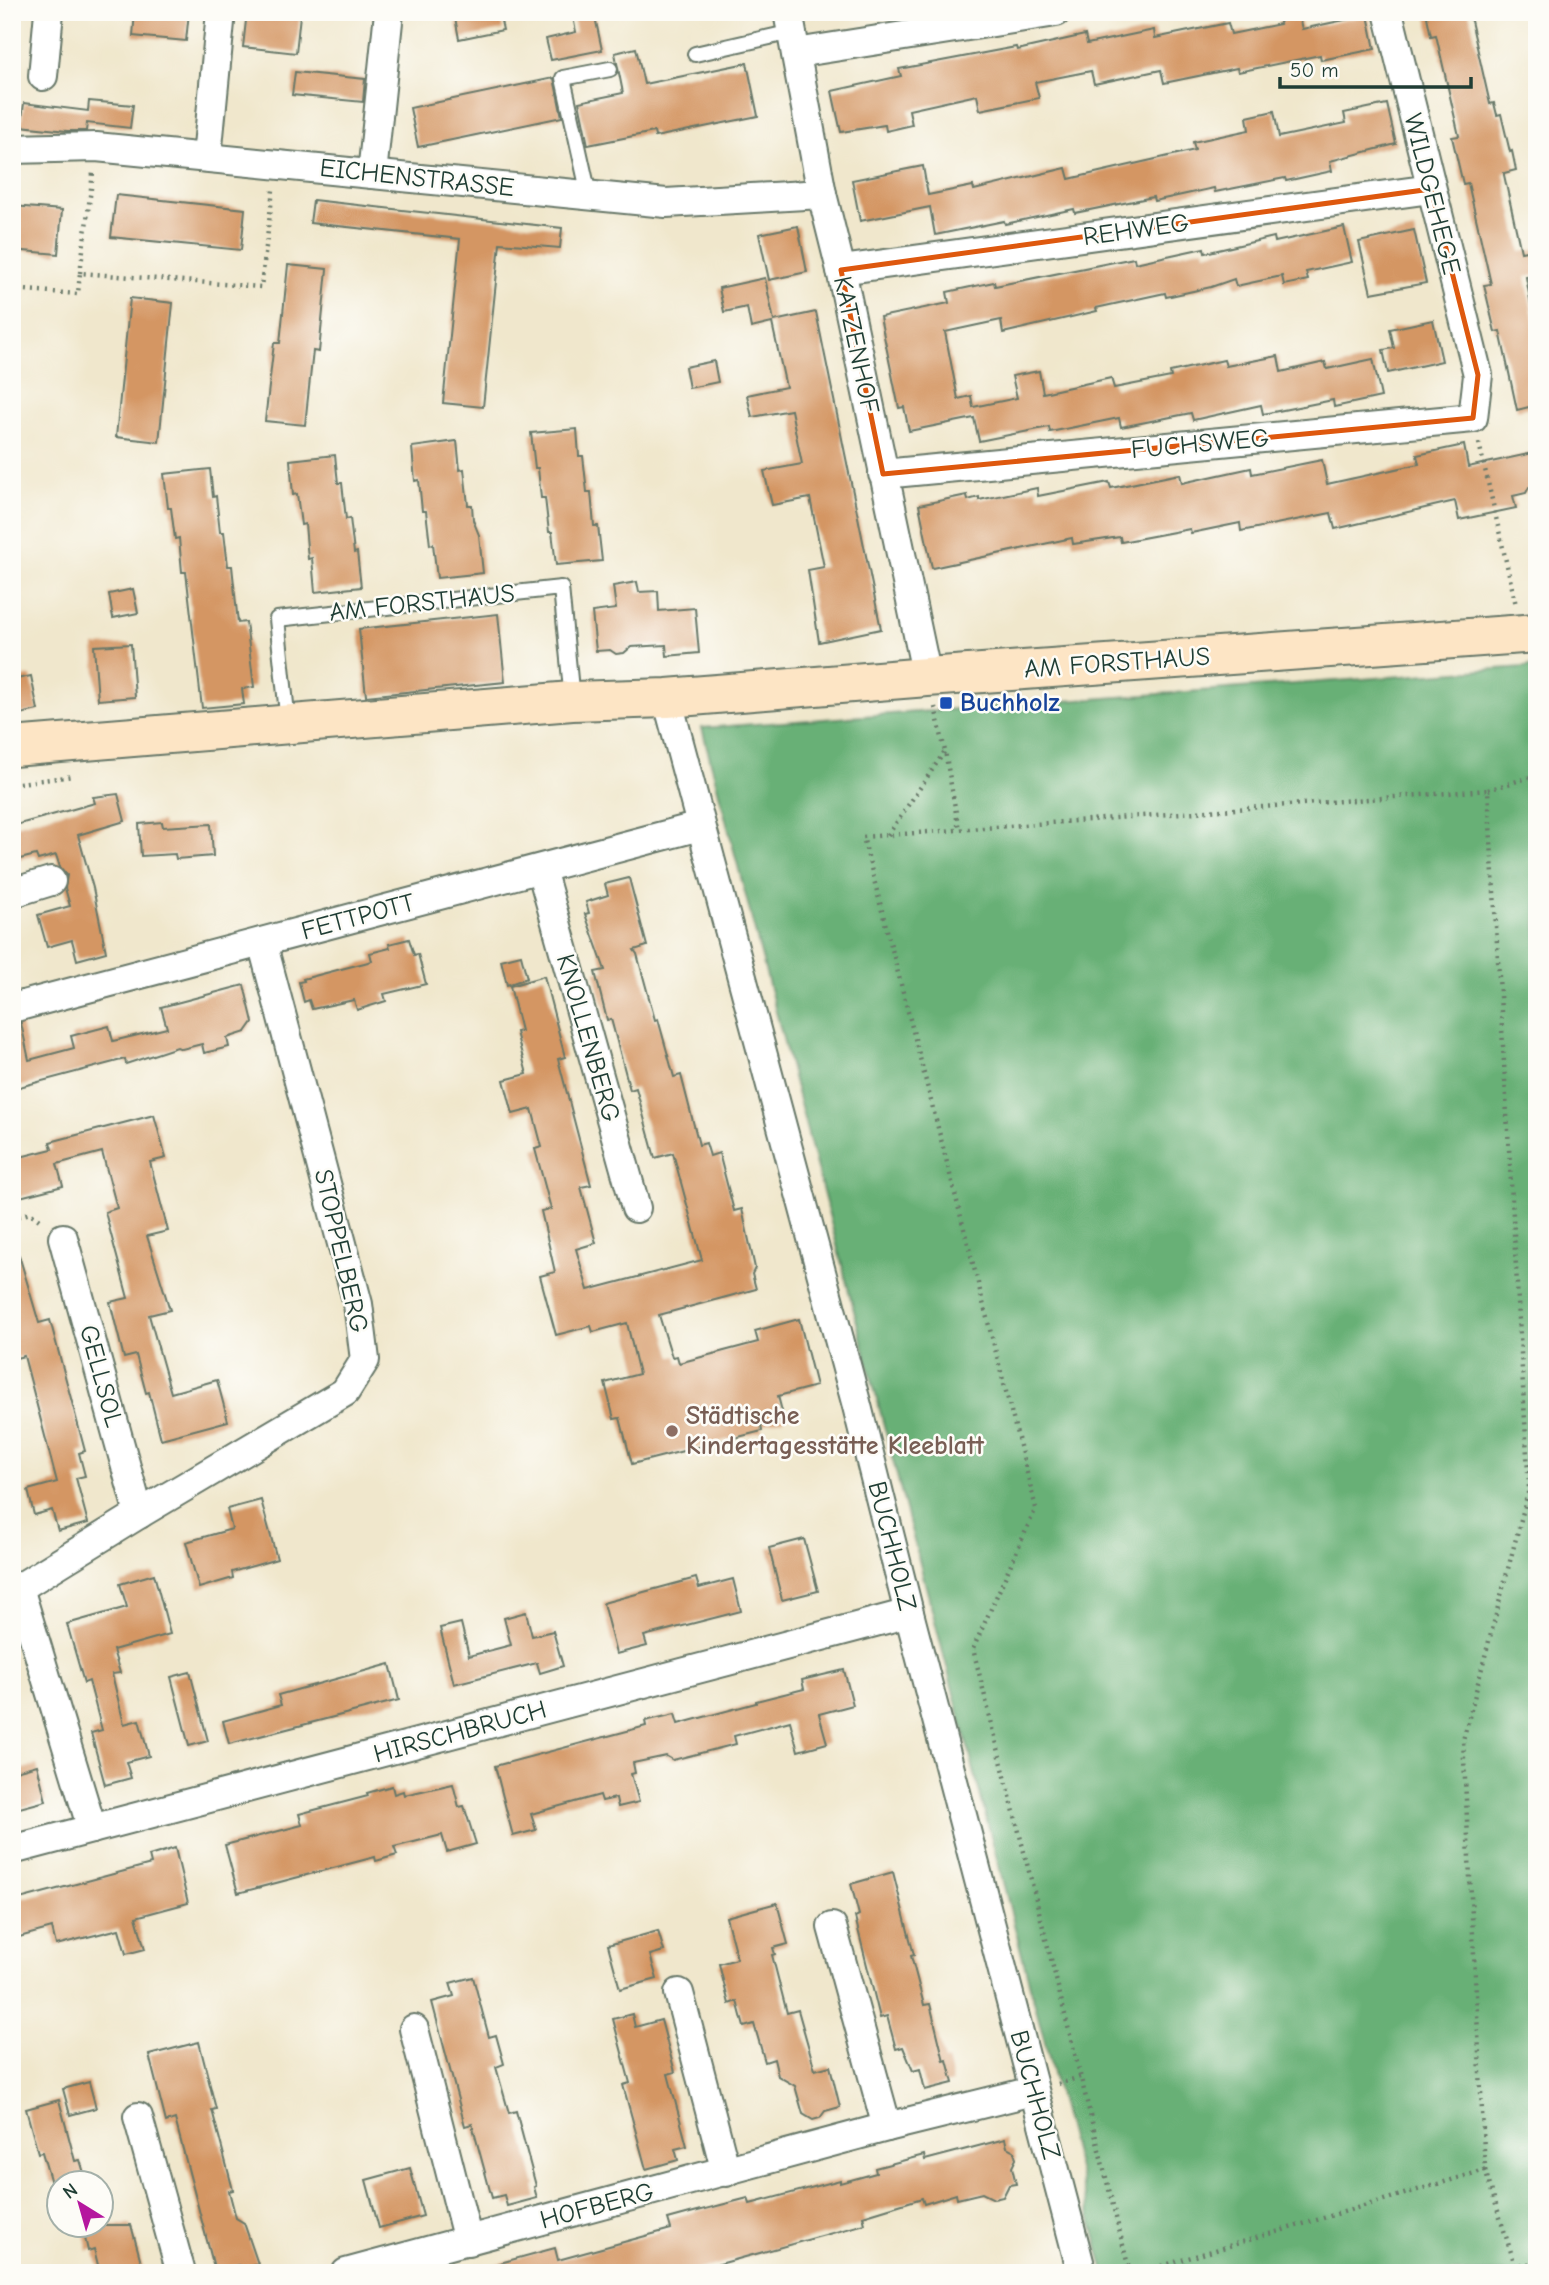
<svg xmlns="http://www.w3.org/2000/svg" width="1549" height="2285" font-family="'Comic Neue',sans-serif">
	<style>
		.forest { fill: #68b076; stroke: #447655; stroke-width: 2 }
		.building { fill: #d49664 }
		.lines { fill: none; stroke-linecap: round; stroke-linejoin: round }
		.lane-casing { stroke: #687869; stroke-width: 18 }
		.street-casing { stroke: #687869; stroke-width: 32 }
		.secondary-casing { stroke: #687869; stroke-width: 42 }
		.path { stroke: #687869; stroke-width: 4.5; stroke-dasharray: 2 5; stroke-linecap: butt }
		.lane { stroke: #fff; stroke-width: 14 }
		.street { stroke: #fff; stroke-width: 28 }
		.secondary { stroke: #fde5c5; stroke-width: 38 }
		.marked { fill: none; stroke: #de580e; stroke-width: 5; stroke-linejoin: round }
		.transit-dot { fill: #1a4fb4; stroke: #fdfcf7; stroke-width: 2.5 }
		.education-dot { fill: #8d6e63; stroke: #fdfcf7; stroke-width: 2.5 }
		.labels { text-anchor: middle; dominant-baseline: central; stroke-width: 5; stroke-linejoin: round; paint-order: stroke }
		.street-label { font-size: 26px; fill: #1f3d34; stroke: #fdfcf7 }
		.transit-label { font-size: 26px; font-weight: bold; fill: #164399; stroke: #fdfcf7; text-anchor: start }
		.education-label { font-size: 26px; font-weight: bold; fill: #785e54; stroke: #fdfcf7; text-anchor: start }
	</style>
	<rect width="100%" height="100%" fill="#fdfcf7"/>
	<filter id="ink" filterUnits="userSpaceOnUse"><feTurbulence type="fractalNoise" baseFrequency=".0143" numOctaves="2"/><feDisplacementMap in="SourceGraphic" scale="14" xChannelSelector="R" yChannelSelector="G"/><feConvolveMatrix kernelMatrix="1 2 1 2 8 2 1 2 1" color-interpolation-filters="sRGB"/></filter>
	<filter id="wash" filterUnits="userSpaceOnUse"><feTurbulence type="fractalNoise" baseFrequency=".00686" numOctaves="4" result="noise"/><feDisplacementMap in="SourceGraphic" scale="28" xChannelSelector="R" yChannelSelector="G"/><feGaussianBlur stdDeviation="1.57" result="paint"/><feColorMatrix in="noise" values="0 0 0 0 0 0 0 0 0 0 0 0 0 0 0 0 0 1.4 0 .05"/><feComposite in="paint" operator="in"/></filter>
	<g filter="url(#wash)">
		<rect width="100%" height="100%" fill="#f0e7cc"/>
		<path class="forest" d="M1537,666V2273H1105L702,728Z"/>
		<g id="blocks">
			<g class="building">
				<path d="M135,12H189L186,41L133,36Z"/>
				<path d="M247,12L300,15L296,53L243,47Z"/>
				<path d="M454,12H499L503,30L459,39Z"/>
				<path d="M572,12H594L602,50L551,60L546,39L576,32Z"/>
				<path d="M1426,12H1469L1490,104L1494,103L1497,115L1501,114L1510,152L1512,151L1516,170L1504,173V175L1521,252L1537,249V275L1526,277L1537,338V405L1517,410L1500,331L1495,332L1484,285L1491,284L1468,183L1463,184L1452,137L1459,136L1436,35L1431,36Z"/>
				<path d="M1368,15L1375,49L1321,60L1320,55L1238,72L1237,68L1164,83L1161,70L1094,84L1091,71L1035,82L1039,98L980,110L977,95L909,110L912,125L886,131L885,125L841,132L832,91L901,76L899,69L1016,47L1017,50L1085,35L1087,44L1154,30L1155,38L1228,23L1231,34L1280,24L1279,21L1299,17L1302,29Z"/>
				<path d="M636,48L644,84L747,63L758,116L655,137L654,132L588,145L579,102L623,93L615,53Z"/>
				<path d="M295,72L365,79L363,102L292,95Z"/>
				<path d="M554,78L562,117L418,147L410,108Z"/>
				<path d="M89,101L133,105L130,128L87,123L86,131H67L21,126L24,103L88,111Z"/>
				<path d="M1387,104L1396,144L1330,161L1332,171L1286,181L1285,178L1215,192L1214,188L1154,201L1153,197L1075,213L1074,209L1005,224L1004,221L935,235L930,207L860,221L852,180L923,166L928,195L973,186L974,190L1066,168L1069,179L1195,150L1193,142L1249,130L1247,117L1274,111L1279,137L1346,123L1344,113Z"/>
				<path d="M116,195L245,209L241,250L111,237Z"/>
				<path d="M313,200L562,228L560,248L500,243L483,407L443,403L460,239L310,223Z"/>
				<path d="M12,206L62,210L58,254L12,250Z"/>
				<path d="M798,226L807,272L769,280L759,234Z"/>
				<path d="M1344,227L1352,262L1306,272L1308,280L1284,285L1282,276L1236,286L1234,279L1211,287L1166,297L1165,293L1096,308L1097,311L1003,333L1001,320L945,332L958,399L971,396L973,407L1017,398L1012,376L1039,371L1043,393L1111,378L1114,388L1171,377L1170,372L1224,360L1226,366L1278,356L1281,372L1325,362L1327,369L1373,359L1381,397L1334,407L1333,400L1263,414L1261,405L1193,420L1191,413L1121,427L1119,418L1050,432L1049,427L979,441L974,418L909,431L904,407L899,408L880,317L949,303L947,292L994,282L995,286L1134,258L1135,263L1204,248L1205,253L1274,237L1275,242Z"/>
				<path d="M1414,230L1426,283L1371,293L1359,242Z"/>
				<path d="M288,265L327,269L319,352L313,351L305,425L265,421L274,343H280Z"/>
				<path d="M765,278L774,321L816,312L881,629L819,642L808,570L824,567L810,498L772,505L764,471L802,464L791,410L752,417L747,395L786,387L772,323L751,328L747,307L724,312L719,288Z"/>
				<path d="M130,298L173,303L159,442L116,437Z"/>
				<path d="M1433,320L1442,361L1388,373L1383,350L1394,348L1390,329Z"/>
				<path d="M714,361L718,382L689,388L685,367Z"/>
				<path d="M577,429L579,456H583L587,492H591L594,526H598L602,561L556,565L552,532H549L545,498H541L538,468H535L531,433Z"/>
				<path d="M457,441L460,470L464,469L468,505H472L473,520L479,535L483,573L437,578L433,544L430,545L426,511H422L419,480L415,481L412,447Z"/>
				<path d="M1464,445L1468,467L1537,452V485L1529,487L1526,493L1513,496L1516,508L1459,520L1455,501L1335,529L1331,513L1241,531L1240,523L1191,533L1190,529L1121,542L1120,537L1073,544L1072,538L932,568L919,505L967,495L968,500L979,497V500L1037,488L1038,496L1109,482L1111,488L1180,474L1182,483L1251,468L1252,474L1322,460L1327,484L1419,464L1417,455Z"/>
				<path d="M335,455L338,483H342L346,519L350,518L354,553L357,552L361,587L315,592L312,558L308,559L305,524L301,525L297,494L293,495L290,460Z"/>
				<path d="M210,469L213,497L216,496L220,532H224L228,566H232L238,623L246,622L254,687L242,689L244,704L202,708L186,572H182L179,538L175,539L171,508H168L164,474Z"/>
				<path d="M637,582L639,592L658,591L659,611L695,608L699,653L667,656L666,645L631,647L624,653L616,654L610,650L596,651L592,612L616,609L613,586Z"/>
				<path d="M133,589L138,613L113,618L109,594Z"/>
				<path d="M498,614L505,682L366,696L359,629Z"/>
				<path d="M131,644L135,697L98,700L94,646Z"/>
				<path d="M31,676L38,710L12,716V680Z"/>
				<path d="M118,794L125,821L78,835L93,888L106,952L77,960L72,940L47,947L38,915L70,906L65,888L67,875L60,867L56,855L38,860L36,855L12,861V826L95,803L93,797Z"/>
				<path d="M162,822L163,827L211,824L213,856L176,859L175,854L141,856L139,824Z"/>
				<path d="M629,878L647,946L634,950L637,954L655,1020L658,1019L674,1077L681,1075L699,1145L706,1143L710,1156L719,1153L734,1211L742,1209L755,1268L752,1274L756,1289L659,1315L672,1357L677,1356L679,1363L758,1342L755,1331L799,1319L816,1386L778,1396L784,1419L761,1425L762,1431L632,1464L620,1418L614,1419L605,1383L639,1374L627,1323L593,1332L591,1326L556,1335L540,1276L555,1272L541,1211L551,1209L535,1149L542,1147L532,1109L513,1114L504,1080L527,1074L516,1032L521,1031L510,986L544,976L565,1057L558,1059L591,1185L581,1187L596,1243L576,1249L588,1290L702,1260L673,1153L655,1158L636,1088L630,1090L611,1019L607,1020L595,972L605,970L585,914L589,913L586,902L608,895L605,884Z"/>
				<path d="M409,939L414,955L418,954L426,984L384,994L386,1001L357,1010L354,1000L312,1009L309,1000L304,1002L299,982L304,981L303,979L372,961L370,953L390,948L389,944Z"/>
				<path d="M521,955L527,978L507,985L501,960Z"/>
				<path d="M244,985L253,1022L246,1032L227,1038L229,1047L204,1053L202,1044L182,1049L177,1047L126,1064L125,1059L12,1089V1024L21,1023L29,1060L74,1048L71,1036L109,1026L113,1041L167,1028L161,1007Z"/>
				<path d="M154,1115L166,1158L150,1162L168,1231L147,1236L170,1310L149,1315L171,1393L217,1380L228,1421L161,1439L149,1392L146,1393L136,1355L124,1358L110,1302L128,1298L105,1212L117,1208L102,1152L57,1164L63,1186L12,1199V1159L52,1149L50,1142Z"/>
				<path d="M12,1255H19L39,1323L50,1320L85,1451L79,1453L85,1476L76,1478L88,1523L58,1531L52,1510L34,1515L28,1490L57,1482L24,1356L16,1358L12,1342Z"/>
				<path d="M261,1500L277,1559L232,1572L233,1578L199,1588L186,1542L232,1529L227,1509Z"/>
				<path d="M804,1539L818,1591L782,1600L769,1548Z"/>
				<path d="M154,1574L170,1634L113,1650L120,1673L112,1674L124,1724L139,1720L149,1756L126,1762L131,1778L105,1785L91,1733L102,1730L89,1681L84,1683L67,1624L127,1607L120,1584Z"/>
				<path d="M696,1578L699,1588L733,1579L741,1611L644,1636L647,1646L616,1654L603,1603Z"/>
				<path d="M526,1612L532,1636L553,1631L563,1666L540,1673L537,1663L454,1684L440,1628L461,1623L469,1656L511,1645L504,1618Z"/>
				<path d="M390,1664L399,1700L229,1744L223,1721L281,1705L278,1695Z"/>
				<path d="M844,1670L853,1705L819,1714L827,1743L798,1751L790,1721L734,1736L736,1744L673,1760L666,1756L633,1763L635,1773L631,1774L639,1802L618,1807L616,1798L602,1801L600,1795L531,1814L536,1830L513,1836L495,1766L646,1726L645,1721L675,1714L678,1724L756,1703V1701L804,1689L802,1680Z"/>
				<path d="M190,1672L208,1741L189,1746L171,1677Z"/>
				<path d="M37,1765L46,1801L12,1810V1772Z"/>
				<path d="M453,1784L459,1807L464,1806L476,1844L447,1852L442,1835L394,1847L397,1855L376,1861L375,1857L238,1893L225,1845L302,1825L299,1814L368,1796L367,1793L392,1786L394,1794L403,1791L404,1795Z"/>
				<path d="M175,1848L188,1903L136,1917L145,1949L126,1954L119,1929L56,1945L52,1928L12,1939V1901L151,1864L149,1856Z"/>
				<path d="M893,1872L914,1955L911,1956L924,2005L930,2004L944,2061L947,2060L953,2083L925,2090L920,2069L913,2071L903,2047L896,2049L887,2016L880,2018L855,1917L859,1915L851,1884Z"/>
				<path d="M777,1903L788,1944L773,1948L775,1954L772,1955L787,2013L798,2010L815,2070L830,2066L840,2107L825,2111L820,2118L813,2120L803,2114L795,2086L778,2076L774,2059L765,2062L754,2024L744,2027L737,2001L729,2004L719,1964L737,1959L726,1917Z"/>
				<path d="M658,1931L664,1951L650,1955L657,1979L620,1989L608,1945Z"/>
				<path d="M473,1977L489,2037L496,2035L504,2064L496,2067L509,2113L516,2111L536,2186L534,2187L537,2198L507,2206L504,2195L492,2198L472,2124L465,2126L432,2002L454,1996L450,1983Z"/>
				<path d="M632,2014L635,2027L661,2020L675,2072L668,2074L687,2146L675,2149L678,2160L646,2169L623,2085L630,2083L613,2019Z"/>
				<path d="M199,2042L216,2109L212,2110L233,2190L229,2191L236,2218L244,2223L258,2264L244,2268L238,2265L215,2271L175,2119L166,2122L149,2055Z"/>
				<path d="M89,2082L96,2108L70,2115L63,2089Z"/>
				<path d="M59,2100L75,2161L80,2160L87,2183H51L42,2152L38,2153L26,2109Z"/>
				<path d="M1005,2139L1007,2147L1014,2151L1016,2159L1012,2167L1016,2184L1009,2185L1003,2197L994,2199L982,2193L957,2199L956,2194L924,2204L922,2198L863,2216L865,2224L687,2273H490L489,2266L555,2248L558,2260L671,2229L668,2219L690,2213L748,2198L750,2204L840,2180V2183L876,2173L875,2168L924,2155L925,2160Z"/>
				<path d="M410,2168L423,2216L379,2228L366,2180Z"/>
				<path d="M82,2225H131L144,2273H100L94,2249L88,2251Z"/>
			</g>
		</g>
	</g>
	<g filter="url(#ink)">
		<use href="#blocks" fill-opacity="0" stroke="#687869" stroke-width="2"/>
		<g class="lines">
			<defs>
				<g id="lane">
					<path d="M695,54L792,32"/>
					<path d="M589,195L563,78L610,69"/>
					<path d="M288,723L277,619L561,588L572,700"/>
				</g>
				<g id="street">
					<path d="M788,12L822,194L841,270L927,677"/>
					<path d="M796,53L1056,12"/>
					<path d="M43,76L49,12"/>
					<path d="M12,149L96,147L666,203L822,194"/>
					<path d="M207,157L221,12"/>
					<path d="M372,174L389,12"/>
					<path d="M841,270L1431,189"/>
					<path d="M883,474L1473,418L1478,375L1388,12"/>
					<path d="M667,698L857,1406L909,1613L1082,2273"/>
					<path d="M541,869L636,1208"/>
					<path d="M12,893L51,881"/>
					<path d="M12,1008L700,826"/>
					<path d="M63,1238L139,1514"/>
					<path d="M19,1588L92,1829"/>
					<path d="M12,1589L19,1588L139,1514L345,1392L365,1360L358,1304L262,942"/>
					<path d="M12,1850L909,1613"/>
					<path d="M832,1927L887,2127"/>
					<path d="M679,1993L726,2172"/>
					<path d="M414,2029L468,2241"/>
					<path d="M138,2117L181,2273"/>
					<path d="M346,2273L887,2127L1033,2091"/>
				</g>
				<path id="secondary" d="M12,747L572,701L667,698L927,677L1537,633"/>
			</defs>
			<use href="#lane" class="lane-casing"/>
			<use href="#street" class="street-casing"/>
			<use href="#secondary" class="secondary-casing"/>
			<g class="path">
				<path d="M80,273L93,173"/>
				<path d="M12,289L78,294L80,273L261,287L273,190"/>
				<path d="M1479,443L1516,605"/>
				<path d="M935,707L945,751L959,830"/>
				<path d="M12,784L73,776"/>
				<path d="M1488,790L1537,775"/>
				<path d="M888,835L945,751"/>
				<path d="M12,1218L30,1213L42,1222"/>
				<path d="M1058,2084L1080,2077"/>
				<path d="M1485,2170L1515,2265L1537,2263"/>
				<path d="M1130,2273L973,1649L1036,1508L863,837L1488,790L1529,1489L1463,1740L1485,2170L1138,2273"/>
				<path d="M1514,2273L1515,2265"/>
			</g>
			<use href="#lane" class="lane"/>
			<use href="#street" class="street"/>
			<use href="#secondary" class="secondary"/>
		</g>
	</g>
	<path class="marked" d="M1431,189L1478,375L1473,418L883,474L841,270Z"/>
	<rect class="transit-dot" x="939" y="696" width="14" height="14" rx="3.5"/>
	<circle class="education-dot" cx="672" cy="1431" r="7"/>
	<g class="labels">
		<g class="street-label">
			<text transform="translate(417 178) rotate(6)">EICHENSTRASSE</text>
			<text transform="translate(1432 194) rotate(76)">WILDGEHEGE</text>
			<text transform="translate(1136 230) rotate(-8)">REHWEG</text>
			<text transform="translate(856 345) rotate(78)">KATZENHOF</text>
			<text transform="translate(1200 444) rotate(-5)">FUCHSWEG</text>
			<text transform="translate(422 603) rotate(-6)">AM FORSTHAUS</text>
			<text transform="translate(1117 663) rotate(-4)">AM FORSTHAUS</text>
			<text transform="translate(358 917) rotate(-15)">FETTPOTT</text>
			<text transform="translate(588 1038) rotate(74)">KNOLLENBERG</text>
			<text transform="translate(341 1251) rotate(77)">STOPPELBERG</text>
			<text transform="translate(101 1376) rotate(75)">GELLSOL</text>
			<text transform="translate(892 1546) rotate(76)">BUCHHOLZ</text>
			<text transform="translate(460 1732) rotate(-15)">HIRSCHBRUCH</text>
			<text transform="translate(1035 2095) rotate(75)">BUCHHOLZ</text>
			<text transform="translate(597 2206) rotate(-15)">HOFBERG</text>
		</g>
		<g class="transit-label">
			<text x="960" y="703">Buchholz</text>
		</g>
		<g class="education-label">
			<text x="686" y="1416">Städtische<tspan x="686" dy="30">Kindertagesstätte Kleeblatt</tspan></text>
		</g>
	</g>
	<rect width="1549" height="2285" fill="none" stroke="#fdfcf7" stroke-width="42"/>
	<g transform="translate(80 2204) rotate(323)"><circle r="33" fill="#fdfcf7" stroke="#a4b0a9" stroke-width="2"/>
	<path d="M0-5L12 26L0 18L-12 26Z" fill="#b5179e"/>
	<text y="-10" font-size="19" font-weight="bold" text-anchor="middle" fill="#1f3d34">N</text>
	</g>
	<path d="M1280 77v10h191v-10" fill="none" stroke="#1f3d34" stroke-width="3.5"/>
	<text x="1290" y="77" font-size="21" fill="#1f3d34" stroke="#fdfcf7" stroke-width="5" paint-order="stroke">50 m</text>
</svg>
